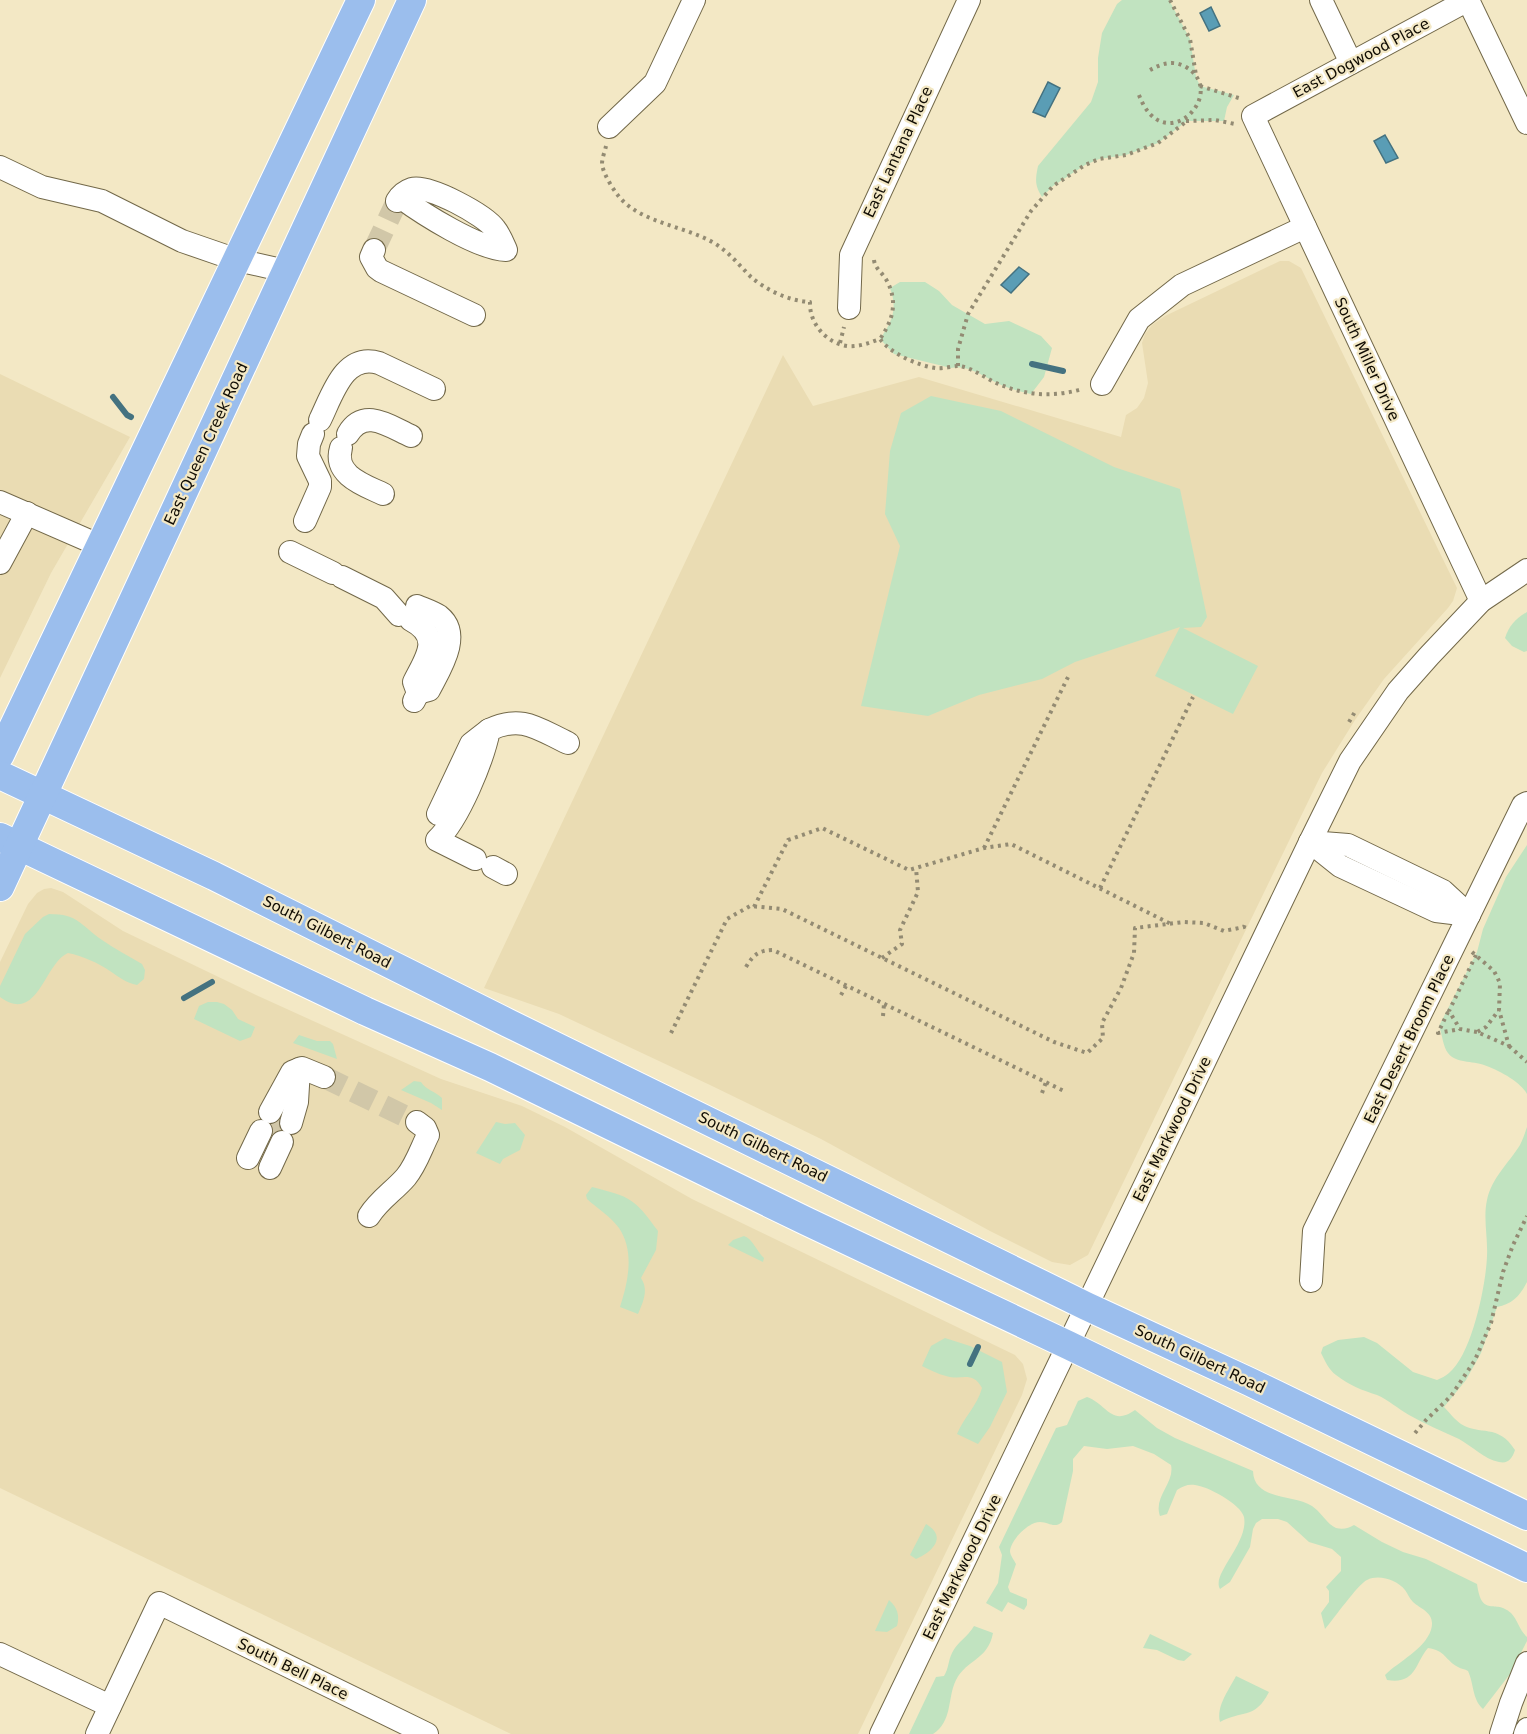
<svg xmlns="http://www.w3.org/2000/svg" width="1527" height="1734" font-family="'DejaVu Sans',sans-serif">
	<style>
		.built { fill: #eadcb3 }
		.green { fill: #c1e3c0 }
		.water { fill: #5a9db5; stroke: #447280; stroke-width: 1.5 }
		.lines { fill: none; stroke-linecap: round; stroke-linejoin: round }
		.stream { stroke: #447280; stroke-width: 6 }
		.minor-tunnel { stroke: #d1c7a8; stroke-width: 22; stroke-dasharray: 22 11; stroke-linecap: butt }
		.minor-casing { stroke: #726849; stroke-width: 24 }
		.major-casing { stroke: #fff; stroke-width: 30 }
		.path { stroke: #938b73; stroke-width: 4; stroke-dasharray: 3 4.5; stroke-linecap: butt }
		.minor { stroke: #fff; stroke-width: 22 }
		.major { stroke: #9bbeed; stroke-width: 28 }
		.labels { text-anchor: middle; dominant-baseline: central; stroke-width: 4.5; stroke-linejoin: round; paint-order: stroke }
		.street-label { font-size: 15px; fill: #100c03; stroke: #f3e8c5 }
	</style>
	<rect width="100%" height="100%" fill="#f3e8c5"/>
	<g class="built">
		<path d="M1280,261H1289L1301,268L1457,588L1453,601L1448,608L1384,679L1355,720L1322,773L1088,1255L1070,1265L1052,1262L990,1231L821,1139L710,1085L559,1014L484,988L783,355L813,406L919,377L1121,437L1126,415L1137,408L1144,398L1148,383L1142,343L1145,334L1152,325L1165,316Z"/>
		<path d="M0,374L130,437L51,573L0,678Z"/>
		<path d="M51,888L63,892L123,931L256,995L441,1079L522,1106L565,1127L692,1199L1015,1355L1023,1364L1027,1379L1022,1395L858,1734H511L0,1488V962L28,904L37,893L44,889Z"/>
	</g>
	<g class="green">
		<path d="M1122,0H1169L1190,39L1196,77L1200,86L1234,95L1227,107L1224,121H1187L1158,143L1126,155L1099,159L1085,165L1053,186L1042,197C1035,186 1035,180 1038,166L1091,102L1098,82V58L1102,33L1117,4Z"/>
		<path d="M900,282H925L939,291L952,305L985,324L1009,321L1041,336L1052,348L1044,377L1031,394C1020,391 1009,389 999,384C984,377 968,364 951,368L894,354L880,339C892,322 898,309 890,288Z"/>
		<path d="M931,396L1001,411L1114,467L1180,489L1207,617L1201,627L1183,628L1258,666L1233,714L1155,676L1180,627L1075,662L1042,679L979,695L928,716L861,706L900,546L885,514L890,451L901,413Z"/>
		<path d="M1527,612V651L1524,652L1512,646L1505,638C1509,626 1515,619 1527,612Z"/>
		<path d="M1527,845V1094C1520,1081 1498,1070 1484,1065C1473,1061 1455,1063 1448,1053C1443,1047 1442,1033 1439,1026L1477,952L1483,929L1506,877Z"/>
		<path d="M49,914C79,914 80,925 102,940C115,949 129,956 142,964L145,970L144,979L137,985C126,983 119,977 110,971C98,963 83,956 68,953C44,963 38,1025 0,997V986L25,934L43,917Z"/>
		<path d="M208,1002H217L224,1004L232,1010L238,1019L255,1027L251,1037L240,1041L194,1019L199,1006Z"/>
		<path d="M299,1035L317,1041H330L333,1044L337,1059L293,1043Z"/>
		<path d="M414,1081L421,1082C426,1090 435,1091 442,1098V1110L431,1103L401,1090Z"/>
		<path d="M496,1122L505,1124L515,1123L525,1135L520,1150L503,1159L500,1164L476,1153Z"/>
		<path d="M1527,1127V1282C1520,1296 1512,1304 1497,1307L1481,1353L1466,1380L1444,1407C1449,1412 1455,1420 1461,1424C1480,1436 1498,1423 1515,1450C1512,1459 1508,1464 1499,1462C1484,1459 1472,1446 1459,1439C1442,1431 1425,1424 1409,1415C1398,1409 1389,1400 1377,1395C1362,1390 1350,1386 1336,1375C1329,1370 1325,1361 1321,1353L1323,1347L1338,1340L1364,1337L1377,1343L1413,1372L1437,1380C1441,1378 1446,1376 1449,1373C1472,1354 1486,1285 1487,1256C1488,1238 1483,1218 1487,1200C1492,1177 1509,1163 1520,1145C1523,1139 1525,1133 1527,1127Z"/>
		<path d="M592,1187C631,1197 634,1198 658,1231L656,1250L641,1278C649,1290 643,1302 638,1314L620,1307C628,1282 635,1252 619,1228C611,1217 597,1208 587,1199L586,1195Z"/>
		<path d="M744,1236C753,1239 757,1252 764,1258L763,1262L728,1245L733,1240Z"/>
		<path d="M945,1338L970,1346L1002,1362L1007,1392L990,1427L978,1444L957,1434C964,1417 977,1406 982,1388C972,1370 962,1381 946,1376C938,1374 930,1370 922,1366L931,1346Z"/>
		<path d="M1087,1397C1107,1404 1111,1427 1135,1410L1157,1428L1175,1438L1253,1471C1254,1501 1294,1494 1312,1506C1321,1512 1327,1524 1336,1528C1343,1530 1349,1528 1354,1525L1382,1542L1403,1552L1426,1559L1477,1584C1482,1619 1495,1598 1511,1613C1518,1620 1519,1630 1527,1637V1641L1510,1674L1483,1709C1472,1699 1474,1684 1468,1671C1465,1669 1461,1669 1458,1667C1446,1661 1445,1650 1428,1648C1415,1663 1416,1685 1387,1680L1385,1675C1399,1661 1424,1650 1431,1630C1436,1613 1422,1610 1413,1602C1409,1598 1408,1594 1405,1590C1397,1580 1379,1574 1367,1580C1358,1584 1333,1620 1325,1629L1321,1613L1329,1602V1591L1326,1587L1341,1571V1557L1332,1549L1309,1542L1287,1522L1278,1519H1262L1256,1523L1253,1529L1250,1547L1230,1582L1220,1589C1211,1574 1249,1543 1244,1517C1241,1504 1207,1486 1195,1485C1188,1484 1183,1486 1177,1490L1167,1514L1160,1516C1153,1497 1175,1483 1171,1465L1154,1454L1133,1446L1107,1449L1084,1446L1073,1459V1471L1062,1522C1054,1529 1049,1522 1040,1522C1028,1522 1011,1540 1010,1551C1010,1555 1014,1560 1016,1564L1008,1587L1010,1592L1027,1599V1605L1024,1610L1008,1602L1002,1612L986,1603L998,1583L1002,1555L999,1547L1056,1428L1067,1425L1078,1401Z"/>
		<path d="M926,1524C948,1537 932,1552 916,1559L910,1555Z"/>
		<path d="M889,1600C897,1607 900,1615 897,1626L887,1632L875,1631Z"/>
		<path d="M974,1626L993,1633C988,1660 967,1659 956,1680C947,1698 953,1721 933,1734H909L936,1677L944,1676C949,1668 948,1661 952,1653C957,1642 968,1637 974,1626Z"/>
		<path d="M1150,1634L1192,1654L1184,1661L1178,1660L1157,1650L1143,1648Z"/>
		<path d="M1236,1676L1269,1692C1255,1720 1241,1710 1220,1722C1216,1706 1229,1690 1236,1676Z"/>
	</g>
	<g class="water">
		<path d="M1211,7L1220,26L1209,31L1200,13Z"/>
		<path d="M1048,82L1060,88L1045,117L1033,112Z"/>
		<path d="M1385,135L1398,158L1386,163L1374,141Z"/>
		<path d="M1019,267L1029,274L1011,293L1001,285Z"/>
	</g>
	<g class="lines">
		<g class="stream">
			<path d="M1032,364L1063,371"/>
			<path d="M113,397L127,415L131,417"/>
			<path d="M184,998L212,982"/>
			<path d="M970,1364L978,1347"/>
		</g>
		<g class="minor-tunnel">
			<path d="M374,250L397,201"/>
			<path d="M324,1077L417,1122"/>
			<path d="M272,1137L281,1117"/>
		</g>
		<defs>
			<g id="minor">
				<path d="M1321,0L1351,63"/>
				<path d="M609,127L655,83L694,0"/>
				<path d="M0,167L42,187L102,201L182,241L237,260L286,271"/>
				<path d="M397,201C400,196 406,191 412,189C428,184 485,215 495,229C500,235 503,243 506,250C478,249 423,214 400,197"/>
				<path d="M374,250L371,257L377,268L381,271L474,315"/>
				<path d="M849,308L851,255L969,0"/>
				<path d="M1102,384L1139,319L1182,285L1305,227"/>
				<path d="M320,420C332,396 344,352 379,363L434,389"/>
				<path d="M348,434C364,407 389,426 411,436"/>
				<path d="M341,448C333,475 364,485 383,494"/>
				<path d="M0,502L101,546"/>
				<path d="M305,521L320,487V481L308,456L309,444L313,434"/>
				<path d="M290,552L333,573"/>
				<path d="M0,563L27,513"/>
				<path d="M342,577L384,598L399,615"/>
				<path d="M1481,601L1253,116L1468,0L1527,123"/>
				<path d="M417,606C424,609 433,612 439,616C463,635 439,670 429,690L418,693"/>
				<path d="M411,620C443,637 426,658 414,682L418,693L414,701"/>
				<path d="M438,814L471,744L489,730"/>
				<path d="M1310,842L1348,845L1443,891L1469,915"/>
				<path d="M1310,842L1340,866L1436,911L1469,915"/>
				<path d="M475,859L437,840C459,819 483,760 489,730C522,714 538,729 568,743"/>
				<path d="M493,867L506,874"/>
				<path d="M270,1112L292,1072L302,1068L324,1077"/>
				<path d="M291,1123L297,1102L299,1069"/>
				<path d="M248,1158L261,1131"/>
				<path d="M270,1168L282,1142"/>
				<path d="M369,1216C379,1200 394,1191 406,1177C416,1165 421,1149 428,1135L425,1128L417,1122"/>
				<path d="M1311,1281L1314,1231L1523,805L1527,803"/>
				<path d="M0,1654L110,1706"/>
				<path d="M97,1734L159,1603L427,1734"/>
				<path d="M881,1734L1310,842L1350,761L1398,691L1429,656L1481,601L1527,570"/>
				<path d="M1501,1734L1511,1703L1527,1663"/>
				<path d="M1525,1734L1527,1729"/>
			</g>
			<g id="major">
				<path d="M0,755L361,0"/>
				<path d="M0,775L214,876L508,1023L1086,1306L1250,1382L1527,1516"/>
				<path d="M0,837L365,1011L490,1067L806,1221L1068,1345L1527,1568"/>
				<path d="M0,887L412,0"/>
			</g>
		</defs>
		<use href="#minor" class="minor-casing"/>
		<use href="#major" class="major-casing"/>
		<g class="path">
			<path d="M1170,0L1190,39L1196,75"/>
			<path d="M1200,86L1242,99"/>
			<path d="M1139,95C1164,162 1232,91 1184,66C1172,60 1161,64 1150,70"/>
			<path d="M1186,121L1215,120L1235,124"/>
			<path d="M606,146C605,151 602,158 602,164C603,174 615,193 622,200C646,224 685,226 714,243C729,252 739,265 751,277C766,290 789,301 810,302C809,323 826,343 847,346C859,347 869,343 880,339C890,353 918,366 936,368C943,369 952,366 959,366C974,368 987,380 1001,385C1028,396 1055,397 1082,389"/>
			<path d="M874,260C875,269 883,273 887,281C898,302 893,320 880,339"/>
			<path d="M840,343L844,327"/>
			<path d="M958,366V349L968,314L1031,211L1053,186L1085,165L1099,159L1126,155L1158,143L1187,121"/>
			<path d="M1349,722L1356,710"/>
			<path d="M984,848L1070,673"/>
			<path d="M1100,888L1193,697"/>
			<path d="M754,907L788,840L822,828L909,870L984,848L1011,844L1171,924"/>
			<path d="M1472,952L1494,971L1500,983L1499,1010L1509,1046L1477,1032L1486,1027L1499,1010"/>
			<path d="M1476,955L1449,1011L1460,1029L1477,1032"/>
			<path d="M882,958L902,944L900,930L918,892L916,868"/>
			<path d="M746,967C753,955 759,950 773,950L1064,1091"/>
			<path d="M841,995L846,986"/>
			<path d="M1448,1012L1438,1033L1460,1029"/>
			<path d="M883,1016L884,1004"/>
			<path d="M671,1033L727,919L750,906L782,909L1054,1042L1087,1053L1103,1038L1102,1023L1121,988L1134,953L1135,928L1184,922L1204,923L1224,931L1244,927L1245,924"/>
			<path d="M1509,1046L1527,1062"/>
			<path d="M1042,1093L1046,1082"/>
			<path d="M1415,1433L1426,1420L1451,1396L1475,1360L1491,1323L1503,1272L1513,1245L1527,1216"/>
		</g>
		<use href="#minor" class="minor"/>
		<use href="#major" class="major"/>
	</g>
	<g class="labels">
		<g class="street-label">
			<text transform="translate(1361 58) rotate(-28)">East Dogwood Place</text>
			<text transform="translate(898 152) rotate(-65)">East Lantana Place</text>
			<text transform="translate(1367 359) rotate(65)">South Miller Drive</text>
			<text transform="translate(206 444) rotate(-65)">East Queen Creek Road</text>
			<text transform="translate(327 932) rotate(27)">South Gilbert Road</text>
			<text transform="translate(1409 1039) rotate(-64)">East Desert Broom Place</text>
			<text transform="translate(1172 1129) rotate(-64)">East Markwood Drive</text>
			<text transform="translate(763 1147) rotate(26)">South Gilbert Road</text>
			<text transform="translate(1200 1359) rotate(25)">South Gilbert Road</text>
			<text transform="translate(962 1567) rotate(-64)">East Markwood Drive</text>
			<text transform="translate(293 1669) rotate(26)">South Bell Place</text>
		</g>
	</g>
</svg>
